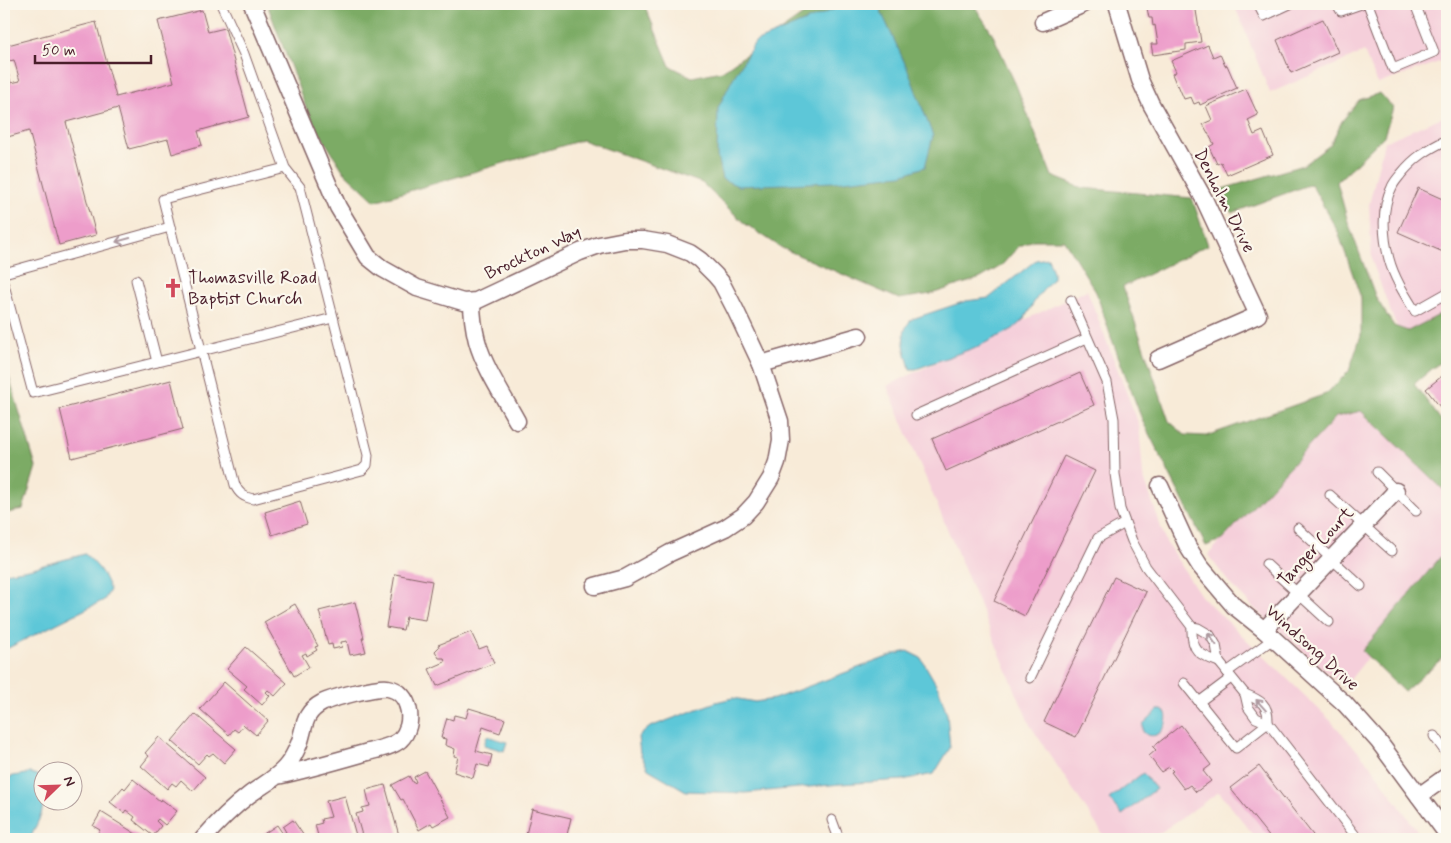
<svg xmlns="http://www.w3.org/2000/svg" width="1451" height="843" font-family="Mynerve,sans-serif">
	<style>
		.built { fill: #f5cfda }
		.forest { fill: #7cab65; stroke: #636548 }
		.water { fill: #5dc7d8; stroke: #547382 }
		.building { fill: #ed9dca }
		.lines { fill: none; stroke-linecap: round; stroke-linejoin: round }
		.service-casing { stroke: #876668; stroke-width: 11 }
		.minor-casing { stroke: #876668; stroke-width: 19 }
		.service { stroke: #fff; stroke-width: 9 }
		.minor { stroke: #fff; stroke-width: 16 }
		.oneway { stroke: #ae9aa0 }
		.labels { text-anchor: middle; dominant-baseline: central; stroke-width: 4.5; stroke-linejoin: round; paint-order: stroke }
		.street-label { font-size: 18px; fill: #4a1f2b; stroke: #fbf7ec }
		.poi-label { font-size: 18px; fill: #4a1f2b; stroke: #fbf7ec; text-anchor: start }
	</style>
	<rect width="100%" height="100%" fill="#fbf7ec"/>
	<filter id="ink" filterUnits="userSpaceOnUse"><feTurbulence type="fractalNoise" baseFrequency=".02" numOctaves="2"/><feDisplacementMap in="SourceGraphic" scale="10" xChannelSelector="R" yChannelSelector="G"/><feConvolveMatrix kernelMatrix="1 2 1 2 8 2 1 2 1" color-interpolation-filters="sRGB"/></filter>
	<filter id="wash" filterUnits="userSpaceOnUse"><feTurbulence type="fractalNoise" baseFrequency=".0096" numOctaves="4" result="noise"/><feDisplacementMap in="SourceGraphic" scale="20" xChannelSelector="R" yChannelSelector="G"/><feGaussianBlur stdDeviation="1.12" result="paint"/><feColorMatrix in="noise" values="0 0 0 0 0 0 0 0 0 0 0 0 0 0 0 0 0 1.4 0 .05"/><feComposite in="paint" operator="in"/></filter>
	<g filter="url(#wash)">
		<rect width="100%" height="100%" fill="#f8ebd8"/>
		<g class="built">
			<path d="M1234,4H1447V59L1378,84L1364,52L1270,93Z"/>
			<path d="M1447,115V319L1403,337L1393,318L1372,261L1369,205L1384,142Z"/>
			<path d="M1087,290L1139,425L1143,475L1166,542L1201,596L1330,720L1371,766L1423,839H1257L1219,792L1151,839H1106L1030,725L887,386Z"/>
			<path d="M1355,391L1447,486V559L1344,687L1255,609L1231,585L1208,555Z"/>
		</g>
		<g class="forest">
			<path d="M267,4H644L670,66L692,77L722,71L819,4H973L992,33L1016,85L1052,176L1082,188L1192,198L1208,245L1123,287L1169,421L1185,435L1206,436L1326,394L1349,371L1361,335V298L1338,232L1311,184L1232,213L1219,190L1303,165L1330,145L1342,121L1359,100L1380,93L1393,108L1384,136L1337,182L1348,222L1376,298L1394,326L1408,331L1447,311V359L1439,363L1414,384L1447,428V493L1361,411L1336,417L1223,539L1206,546L1143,422L1111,337L1096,292L1064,240H1033L1018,247L1001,266L981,278L931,294L899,299L782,248L744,223L702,183L582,140L375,201L344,172L309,116Z"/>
			<path d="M4,360L36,467L23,509L4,514Z"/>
			<path d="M1447,549V654L1404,692L1362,651Z"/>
		</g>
		<g class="water">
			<path d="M847,4H860L879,7L908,70L933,136L925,167L901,175L834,182L738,186L722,179L717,156L718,108L732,80L755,42Z"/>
			<path d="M1048,258L1053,272V278L1036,299L1024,319L1013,329L979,346L916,369H910C906,351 897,334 912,319L966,301L989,298L1036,260Z"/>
			<path d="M85,554C99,567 103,572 110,590L104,600L4,650V573L29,569Z"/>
			<path d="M907,651L921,658L939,689L947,714L950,748L934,774L902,780L841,784L745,793L686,791L648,769L640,753L638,737L650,727L716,702L733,698L755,702L774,699L893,655Z"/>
			<path d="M1158,710H1162L1166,713C1170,727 1156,743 1143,732V724Z"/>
			<path d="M487,736L507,742L504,751L484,745Z"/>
			<path d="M31,773L42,777V800L44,801L41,815L30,839H4V780L13,776Z"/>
			<path d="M1143,773L1156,789L1122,815L1109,799Z"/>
		</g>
		<g id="blocks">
			<g class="building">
				<path d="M1149,4H1195L1201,42L1186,44V50L1153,55L1151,44H1158L1155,25L1153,26L1152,18H1149L1147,8L1150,7Z"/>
				<path d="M202,10L208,32L225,28L249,117L198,131L202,145L172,154L168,139L129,149L118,108L66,122L96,235L59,245L29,131L4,138V71L7,70L11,83L20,81L14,60L9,61L4,46L96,22L116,97L174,82L158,21Z"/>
				<path d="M1323,19L1338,52L1291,73L1277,40Z"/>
				<path d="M1208,45L1213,57L1220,54L1225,66L1227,65L1237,88L1200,105L1199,102L1194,104L1191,97L1184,99L1178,85L1177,86L1172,74L1176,72L1171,61Z"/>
				<path d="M1246,89L1258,115L1248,120L1254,135L1263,131L1273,155L1227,175L1221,162L1217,164L1209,147L1214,144L1203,124L1212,120L1206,106Z"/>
				<path d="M1418,188L1447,201V242L1443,252L1398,232Z"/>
				<path d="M1447,372V409L1444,412L1426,389Z"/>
				<path d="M1080,373L1094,405L946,471L932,439Z"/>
				<path d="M171,380L183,429L72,458L60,409Z"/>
				<path d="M1064,456L1095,471L1025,616L994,601Z"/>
				<path d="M300,501L307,524L272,535L265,512Z"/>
				<path d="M395,574L432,581L425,620L406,617L403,630L386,627Z"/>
				<path d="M1114,577L1146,592L1076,737L1044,722Z"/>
				<path d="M355,602L364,638H362L366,652L350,655L347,641L341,642L342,647L333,649L332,644L328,645L319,611Z"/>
				<path d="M295,604L318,646L315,647L317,650L307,656L306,653L302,655L309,667L294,676L264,622Z"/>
				<path d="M471,632L479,649L487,646L494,663L437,686L429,669L445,662L444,658H439L435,651L439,647L438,645Z"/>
				<path d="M246,647L287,683L275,696L268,690L266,692L270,696L262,705L244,689L247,686L227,669Z"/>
				<path d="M224,682L268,721L256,735L244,725L238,732L234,729L229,735L200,709Z"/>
				<path d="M469,708L505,719L500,733L483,727L476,751L492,755L489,767L477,764L473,778L454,772L458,757L454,756L455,749L445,745L446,739L441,738L447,718L453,720L454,715L466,718Z"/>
				<path d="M195,714L236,749L224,763L213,753L209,756L207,754L198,764L172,741Z"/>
				<path d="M1181,725L1211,765L1203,771L1211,781L1196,792L1190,785L1184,789L1171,772L1173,771L1169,767L1161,772L1149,756L1156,750L1153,747Z"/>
				<path d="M159,737L205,777L193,791L181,780L176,786L172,783L167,789L141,766L149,756L145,753Z"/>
				<path d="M1259,766L1316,839H1271L1230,788Z"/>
				<path d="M425,771L450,817L433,826L431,823L419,830L403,799L401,800L392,785L409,776L413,783L416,782L414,777Z"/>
				<path d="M133,779L160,801L161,799L177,811L165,825L158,819L156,821L161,826L153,836L133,820L135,817L126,810L124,813L110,802L123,787L125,789Z"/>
				<path d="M385,785L400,839H363L356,814L363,812L362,808L370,806L366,790Z"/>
				<path d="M345,796L357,839H319L315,825L322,823L321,819L331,817L326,801Z"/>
				<path d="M532,809L571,818L566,839H525Z"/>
				<path d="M101,812L144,839H94L100,830L93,826Z"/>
				<path d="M293,820L306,839H265L262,835L277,825L283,834L286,832L283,827Z"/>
			</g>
		</g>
	</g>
	<g filter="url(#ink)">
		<use href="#blocks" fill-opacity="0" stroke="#876668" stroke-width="1"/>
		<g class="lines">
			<defs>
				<g id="service">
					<path d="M221,4L244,54L285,168L300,187L368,455L367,465L362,470L253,499C244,497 239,494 235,485L163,199L285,168"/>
					<path d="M1258,4L1264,16L1290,4"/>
					<path d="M1337,4L1341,11L1361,4"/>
					<path d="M1368,4L1393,69L1434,52L1415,4"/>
					<path d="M1447,140C1428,149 1415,157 1401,174C1398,178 1394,182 1392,187C1381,208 1383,237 1389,259C1394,278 1405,295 1415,311L1447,293"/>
					<path d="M4,273L170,227"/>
					<path d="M136,280L157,362"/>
					<path d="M4,285L33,393L333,318"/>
					<path d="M1071,300L1107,382L1114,419L1115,474L1120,509L1132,541L1146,567L1192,627C1191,651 1199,655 1219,662"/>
					<path d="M916,415L1087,338"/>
					<path d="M1377,472L1416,511"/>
					<path d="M1330,495L1392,551"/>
					<path d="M1298,528L1361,586"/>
					<path d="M1266,564L1329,622"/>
					<path d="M1192,627L1198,628L1210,635L1216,645L1219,662L1245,694L1248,707L1256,718L1268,723L1358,839"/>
					<path d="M1227,672L1273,639"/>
					<path d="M1030,678L1098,538L1125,523"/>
					<path d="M1184,683L1236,748L1268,723C1269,704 1260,700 1245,694"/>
					<path d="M1199,702L1231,678"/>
					<path d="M1434,736L1447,754"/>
					<path d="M832,820L839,839"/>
				</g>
				<g id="minor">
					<path d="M252,4L338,207L368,257L383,269L417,288L463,302L476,301L580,252L599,245L625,240H643L667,244L690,253L700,260L715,275L721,282L735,309L761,364L780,421L781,440L777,462L771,478L756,502L743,516L725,528L670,553L625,578L595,586"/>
					<path d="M1117,4L1140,80L1151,104L1204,199L1258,315L1158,359"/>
					<path d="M1043,22L1084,4"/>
					<path d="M472,302C472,315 474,329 477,341C484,367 504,397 517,421"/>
					<path d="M761,364L859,336"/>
					<path d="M1160,486L1188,547L1200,566L1234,606L1264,630L1345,704L1379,742L1447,834"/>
					<path d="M1264,630L1396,491"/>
					<path d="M1419,796L1447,776"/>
					<path d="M203,839C217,823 232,808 249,795C262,785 278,778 288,764C292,759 296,751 299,744C305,727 303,713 322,703C331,698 378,686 388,688C411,692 416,725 400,740C391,748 373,750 361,754C333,762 305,770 277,776"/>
				</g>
			</defs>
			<use href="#service" class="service-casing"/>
			<use href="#minor" class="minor-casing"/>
			<use href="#service" class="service"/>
			<use href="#minor" class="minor"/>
		</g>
		<defs><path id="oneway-shaft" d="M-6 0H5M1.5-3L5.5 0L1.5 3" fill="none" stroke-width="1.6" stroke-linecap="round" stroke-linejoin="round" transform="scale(1.25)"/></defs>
		<g class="oneway">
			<use href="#oneway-shaft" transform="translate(123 240) rotate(165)"/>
			<use href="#oneway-shaft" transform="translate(1212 639) rotate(-126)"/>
			<use href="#oneway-shaft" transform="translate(1261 705) rotate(-132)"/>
		</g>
	</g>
	<defs>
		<symbol id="church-bare" viewBox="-9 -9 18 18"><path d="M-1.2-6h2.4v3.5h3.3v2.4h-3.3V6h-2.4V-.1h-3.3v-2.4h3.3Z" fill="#d1495b" stroke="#fbf7ec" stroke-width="2.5" paint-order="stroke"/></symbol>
	</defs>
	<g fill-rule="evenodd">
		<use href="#church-bare" x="159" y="274" width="28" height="28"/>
	</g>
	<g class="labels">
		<g class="street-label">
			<text transform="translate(1224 201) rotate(63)">Denholm Drive</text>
			<text transform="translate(533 253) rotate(-25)">Brockton Way</text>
			<text transform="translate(1316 547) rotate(-47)">Tanger Court</text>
			<text transform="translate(1312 648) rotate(42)">Windsong Drive</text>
		</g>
		<g class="poi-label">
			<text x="188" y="278">Thomasville Road<tspan x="188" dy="21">Baptist Church</tspan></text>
		</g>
	</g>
	<rect width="1451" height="843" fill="none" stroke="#fbf7ec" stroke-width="20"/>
	<g transform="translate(58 786) rotate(67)"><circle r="24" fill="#fbf7ec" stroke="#b4a19f"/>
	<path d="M0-4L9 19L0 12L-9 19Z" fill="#d1495b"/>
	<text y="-8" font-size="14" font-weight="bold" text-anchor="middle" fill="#4a1f2b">N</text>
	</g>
	<path d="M35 55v8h116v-8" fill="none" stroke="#4a1f2b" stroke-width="2.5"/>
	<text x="42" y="55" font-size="15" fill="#4a1f2b" stroke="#fbf7ec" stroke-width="4" paint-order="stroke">50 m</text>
</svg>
